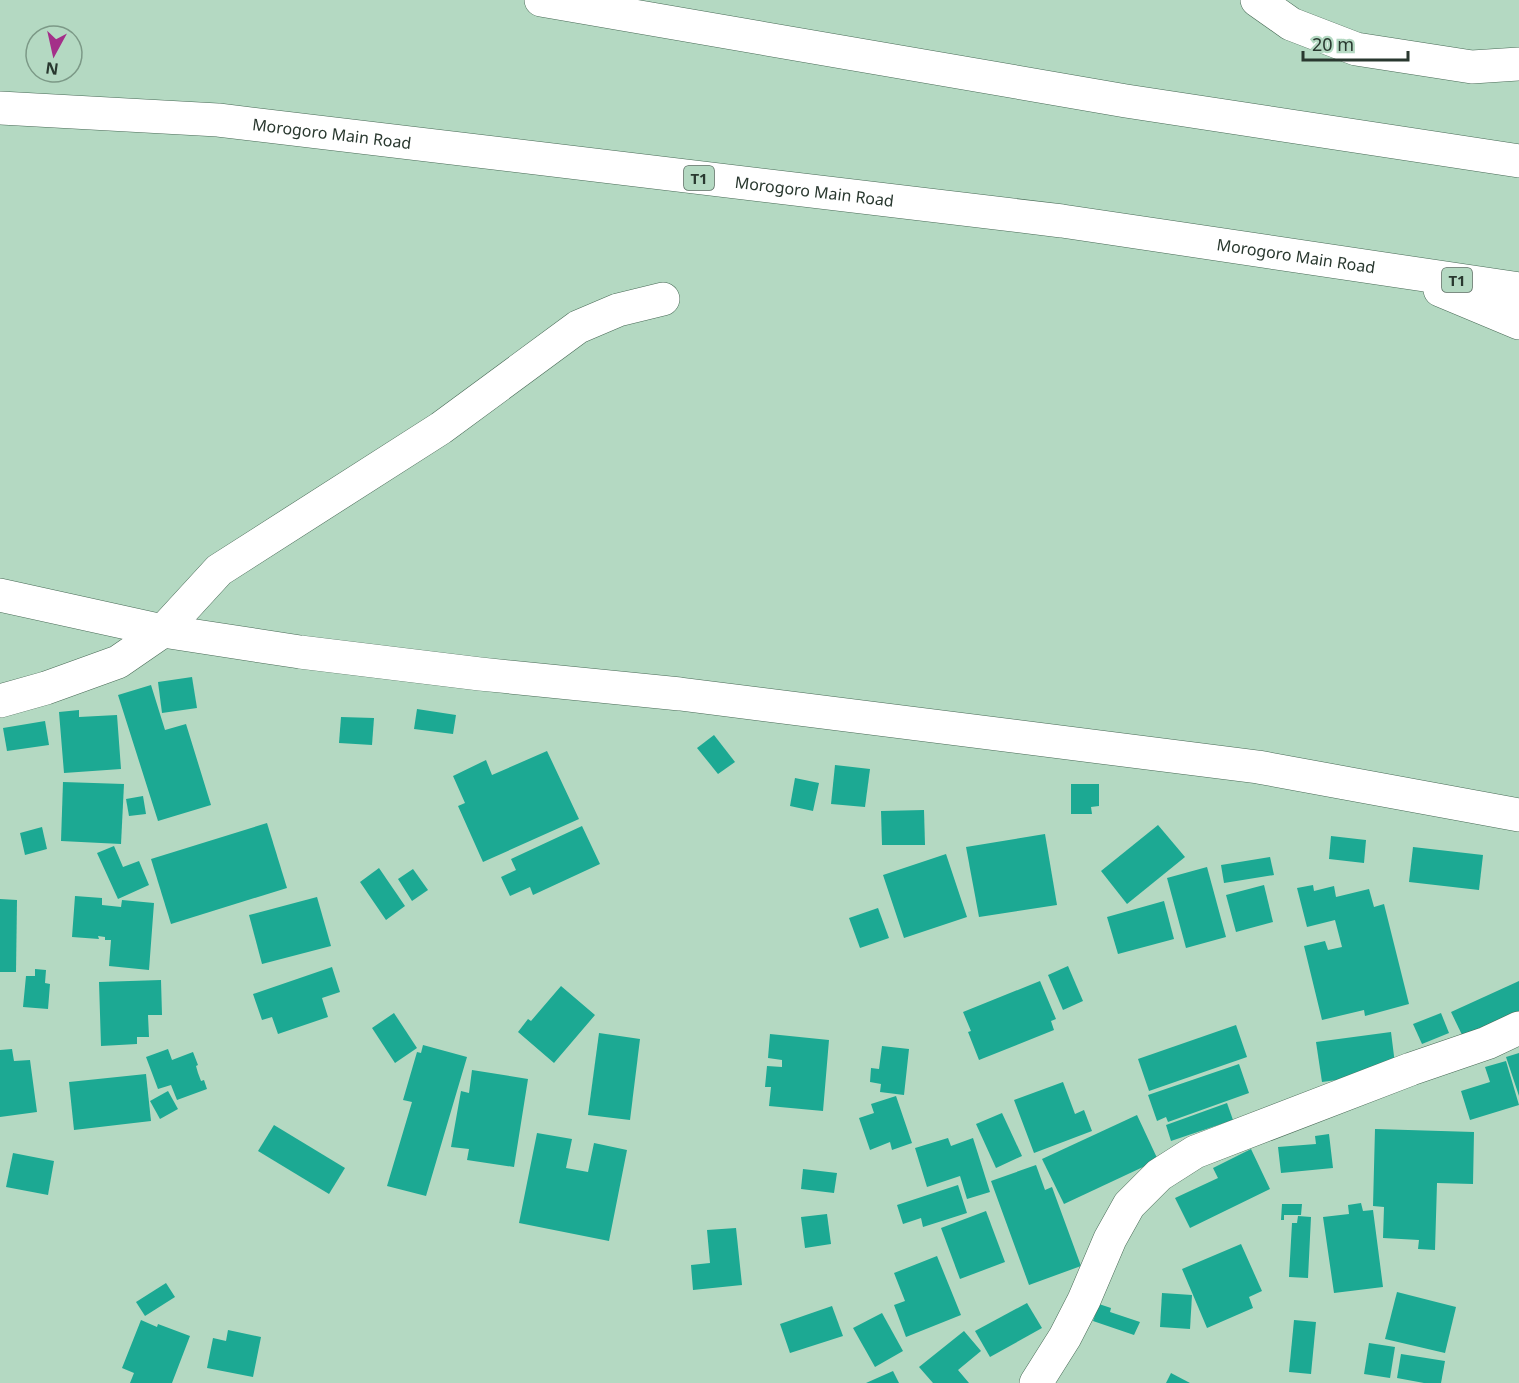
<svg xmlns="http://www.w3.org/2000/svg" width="1519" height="1383" font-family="'Noto Sans',sans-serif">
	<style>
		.building { fill: #1ca993 }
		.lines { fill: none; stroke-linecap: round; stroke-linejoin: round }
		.minor-casing { stroke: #486a56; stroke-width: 34 }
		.highway-casing { stroke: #486a56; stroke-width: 34 }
		.minor { stroke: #fff; stroke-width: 33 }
		.highway { stroke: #fff; stroke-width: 33 }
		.labels { text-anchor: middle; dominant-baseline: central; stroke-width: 6; stroke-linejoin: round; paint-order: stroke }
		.shield { fill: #b4d9c2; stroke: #53685b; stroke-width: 1.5 }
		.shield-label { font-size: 15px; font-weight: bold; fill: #29382f }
		.street-label { font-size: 16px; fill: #29382f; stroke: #b4d9c2 }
	</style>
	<rect width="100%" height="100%" fill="#b4d9c2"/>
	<g class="building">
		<path d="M192,677L197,708L162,713L158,682Z"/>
		<path d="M151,685L165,730L186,724L211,805L158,821L118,695Z"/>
		<path d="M417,709L456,715L453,734L414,729Z"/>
		<path d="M79,710V717L117,715L121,769L64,773L59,712Z"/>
		<path d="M341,717L374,718L372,745L339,743Z"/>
		<path d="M45,721L49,745L7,751L3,728Z"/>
		<path d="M714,735L735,762L718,774L697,748Z"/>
		<path d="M547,751L579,819L483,862L458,806L465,803L453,776L486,760L492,775Z"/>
		<path d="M835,765L870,769L865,807L831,804Z"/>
		<path d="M795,778L819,783L813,811L790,806Z"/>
		<path d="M63,782L124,784L121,844L61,841Z"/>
		<path d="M1071,784H1099V806L1091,807L1092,814H1071Z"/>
		<path d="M143,796L146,814L129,816L126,799Z"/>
		<path d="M924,810L925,845H882L881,811Z"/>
		<path d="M267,823L287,888L171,924L151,859Z"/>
		<path d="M1158,825L1185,857L1127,904L1101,871Z"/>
		<path d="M582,826L600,864L533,895L530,887L510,896L501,877L516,870L511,859Z"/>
		<path d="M42,827L47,849L25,855L20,833Z"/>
		<path d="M1045,834L1057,905L979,917L966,847Z"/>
		<path d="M1331,836L1366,840L1364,863L1329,859Z"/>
		<path d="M114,846L123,867L139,861L149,885L118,899L97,853Z"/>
		<path d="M1413,847L1483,855L1479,890L1409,882Z"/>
		<path d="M946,854L967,917L904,938L883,875Z"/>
		<path d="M1270,857L1274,875L1224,883L1221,865Z"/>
		<path d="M1207,867L1226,937L1186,948L1167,878Z"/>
		<path d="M379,868L405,906L386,920L360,882Z"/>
		<path d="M413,869L428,890L412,901L398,879Z"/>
		<path d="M1264,885L1273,922L1236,932L1226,895Z"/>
		<path d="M1313,885L1314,891L1334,886L1336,897L1369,889L1374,907L1384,904L1409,1004L1365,1016L1364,1010L1322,1020L1304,946L1325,941L1328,950L1342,947L1335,920L1307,927L1297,888Z"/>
		<path d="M75,896L102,898V905L121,907L122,900L154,903L149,970L109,966L111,940H105V937L98,936L99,939L72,937Z"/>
		<path d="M317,897L331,946L262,964L249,915Z"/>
		<path d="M0,899L17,900L16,972H0Z"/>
		<path d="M1164,901L1174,939L1118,954L1107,917Z"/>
		<path d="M878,908L889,938L860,948L849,918Z"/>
		<path d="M1068,966L1083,1001L1063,1010L1048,975Z"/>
		<path d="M332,967L340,992L322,998L328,1017L278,1034L272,1017L262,1020L253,994Z"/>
		<path d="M35,969L46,970L45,983L50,984L48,1009L23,1007L26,976H35Z"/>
		<path d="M161,980L162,1015H148L149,1037H137V1044L101,1046L99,982Z"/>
		<path d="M1040,981L1056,1019L1051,1021L1054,1030L979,1060L968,1032L971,1031L963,1012Z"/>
		<path d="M1519,981V1014L1464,1039L1451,1012Z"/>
		<path d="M561,986L595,1015L554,1063L518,1032L528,1019L531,1021Z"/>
		<path d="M394,1013L417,1048L395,1063L372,1028Z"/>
		<path d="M1441,1013L1449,1033L1422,1044L1413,1024Z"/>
		<path d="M1236,1025L1247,1057L1149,1091L1138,1059Z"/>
		<path d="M1391,1032L1396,1072L1322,1082L1316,1042Z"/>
		<path d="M599,1033L640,1039L630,1120L588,1115Z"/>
		<path d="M770,1034L829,1040L823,1111L769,1106L771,1087H765L767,1066L782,1067V1060L768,1058Z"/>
		<path d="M423,1045L467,1057L426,1196L387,1186L412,1102L403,1100L417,1052L421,1053Z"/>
		<path d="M882,1046L909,1049L904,1095L880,1092L881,1084L870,1082L871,1068L879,1069Z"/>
		<path d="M12,1049L14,1061L30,1060L37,1112L0,1117V1050Z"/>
		<path d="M168,1049L172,1060L193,1052L198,1065L196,1066L198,1073L201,1081L204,1080L207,1089L177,1100L171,1085L158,1089L146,1057Z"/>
		<path d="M1519,1053V1096L1506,1057Z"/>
		<path d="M1506,1061L1519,1105L1470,1120L1461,1091L1490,1082L1485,1067Z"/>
		<path d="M1239,1064L1249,1093L1168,1122L1166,1117L1157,1121L1148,1095Z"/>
		<path d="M472,1070L528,1079L514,1167L467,1160L469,1149L451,1147L461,1091L469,1093Z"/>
		<path d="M146,1074L151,1121L74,1130L69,1082Z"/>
		<path d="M1063,1082L1075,1114L1084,1110L1092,1131L1034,1153L1014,1100Z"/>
		<path d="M168,1091L178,1109L160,1119L150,1101Z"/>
		<path d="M896,1096L912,1143L892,1150L890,1142L870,1150L859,1118L874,1113L871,1104Z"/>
		<path d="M1227,1103L1233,1120L1171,1141L1166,1125Z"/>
		<path d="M1002,1113L1022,1156L996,1168L976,1124Z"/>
		<path d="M1137,1115L1158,1160L1064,1204L1042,1159Z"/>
		<path d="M274,1125L345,1168L329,1194L258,1151Z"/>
		<path d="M1375,1129L1474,1132L1473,1184L1437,1183L1435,1250L1418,1249L1419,1240L1383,1238L1384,1207L1373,1206Z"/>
		<path d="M537,1133L572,1139L566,1168L588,1172L594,1143L627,1150L609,1241L519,1223Z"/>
		<path d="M1329,1134L1333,1168L1281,1173L1278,1147L1316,1144L1315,1136Z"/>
		<path d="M948,1138L951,1146L973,1138L990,1192L967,1199L960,1176L927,1187L915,1148Z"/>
		<path d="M1251,1149L1270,1189L1190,1228L1175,1198L1218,1178L1213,1168Z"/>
		<path d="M13,1153L54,1161L48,1195L6,1187Z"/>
		<path d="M1036,1165L1045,1190L1052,1187L1081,1266L1029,1285L991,1181Z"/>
		<path d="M803,1169L837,1173L834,1193L801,1189Z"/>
		<path d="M958,1185L967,1213L923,1227L921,1218L903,1224L897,1205Z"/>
		<path d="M1361,1203L1363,1211L1373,1210L1383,1287L1334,1293L1323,1217L1349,1214L1348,1205Z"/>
		<path d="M1282,1204H1302L1301,1215H1284V1220H1281Z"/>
		<path d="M986,1211L1005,1262L960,1279L941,1228Z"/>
		<path d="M827,1214L831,1244L805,1248L801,1217Z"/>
		<path d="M1298,1216L1311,1217L1308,1278L1289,1277L1292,1223H1297Z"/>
		<path d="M736,1228L742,1285L693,1290L691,1265L710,1263L707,1230Z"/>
		<path d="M1241,1244L1262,1291L1249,1297L1253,1308L1207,1328L1182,1269Z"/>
		<path d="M937,1256L961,1315L906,1337L894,1305L905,1301L894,1273Z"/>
		<path d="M166,1283L175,1297L145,1316L136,1302Z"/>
		<path d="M1397,1292L1456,1307L1445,1353L1385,1339Z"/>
		<path d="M1162,1293L1192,1295L1190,1329L1160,1327Z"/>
		<path d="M1027,1303L1042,1328L990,1357L975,1331Z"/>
		<path d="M1099,1304L1111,1308L1110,1312L1140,1322L1134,1335L1093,1321Z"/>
		<path d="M832,1306L843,1336L790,1353L780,1324Z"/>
		<path d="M882,1313L903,1351L875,1367L853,1328Z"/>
		<path d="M141,1320L157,1327L158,1324L190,1336L172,1383H130L134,1373L122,1368Z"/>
		<path d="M1294,1320L1316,1322L1311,1374L1289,1372Z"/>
		<path d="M228,1330L261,1337L253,1377L207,1368L213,1338L226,1341Z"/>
		<path d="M964,1331L981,1351L958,1370L969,1383H933L919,1367Z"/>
		<path d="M1369,1343L1395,1347L1390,1378L1364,1374Z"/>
		<path d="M1401,1354L1445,1361L1441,1383H1424L1397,1378Z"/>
		<path d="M893,1371L899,1383H866Z"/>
		<path d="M1171,1373L1190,1383H1166Z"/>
	</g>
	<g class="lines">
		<defs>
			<g id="minor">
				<path d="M1257,0L1291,24L1356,49L1472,67L1519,64"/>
				<path d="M0,595L163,631L300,652L480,674L680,694L1258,767L1519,815"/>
				<path d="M0,701L46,688L118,662L163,631L219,570L441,428L578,327L618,310L663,299"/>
				<path d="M1036,1383L1065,1337L1084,1300L1110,1239L1129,1205L1159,1175L1195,1152L1411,1069L1487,1043L1519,1028"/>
			</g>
			<g id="highway">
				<path d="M541,0L1126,101L1519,161"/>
				<path id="s1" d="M0,108L218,120L1062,221L1519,289"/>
				<path d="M1440,290L1519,323"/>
			</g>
		</defs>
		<use href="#minor" class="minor-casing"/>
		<use href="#highway" class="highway-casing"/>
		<use href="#minor" class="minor"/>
		<use href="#highway" class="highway"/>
	</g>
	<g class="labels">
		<g class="shield">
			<rect x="684" y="166" width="30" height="24" rx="4.5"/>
			<rect x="1442" y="268" width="30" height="24" rx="4.5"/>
		</g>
		<g class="shield-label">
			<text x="699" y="178">T1</text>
			<text x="1457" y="280">T1</text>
		</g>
		<g class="street-label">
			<text stroke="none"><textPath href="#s1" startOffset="333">Morogoro Main Road</textPath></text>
			<text stroke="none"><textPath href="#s1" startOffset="819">Morogoro Main Road</textPath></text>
			<text stroke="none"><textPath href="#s1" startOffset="1305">Morogoro Main Road</textPath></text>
		</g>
	</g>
	<g transform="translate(54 54) rotate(188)"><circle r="28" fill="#b4d9c2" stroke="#7c9987" stroke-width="1.5"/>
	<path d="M0-4.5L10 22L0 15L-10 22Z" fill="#a42f89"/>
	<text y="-9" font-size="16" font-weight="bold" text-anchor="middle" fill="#29382f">N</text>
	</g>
	<path d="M1303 51v9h105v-9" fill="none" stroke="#29382f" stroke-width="3"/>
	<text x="1312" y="51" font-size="18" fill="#29382f" stroke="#b4d9c2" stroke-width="4.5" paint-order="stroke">20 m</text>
</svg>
